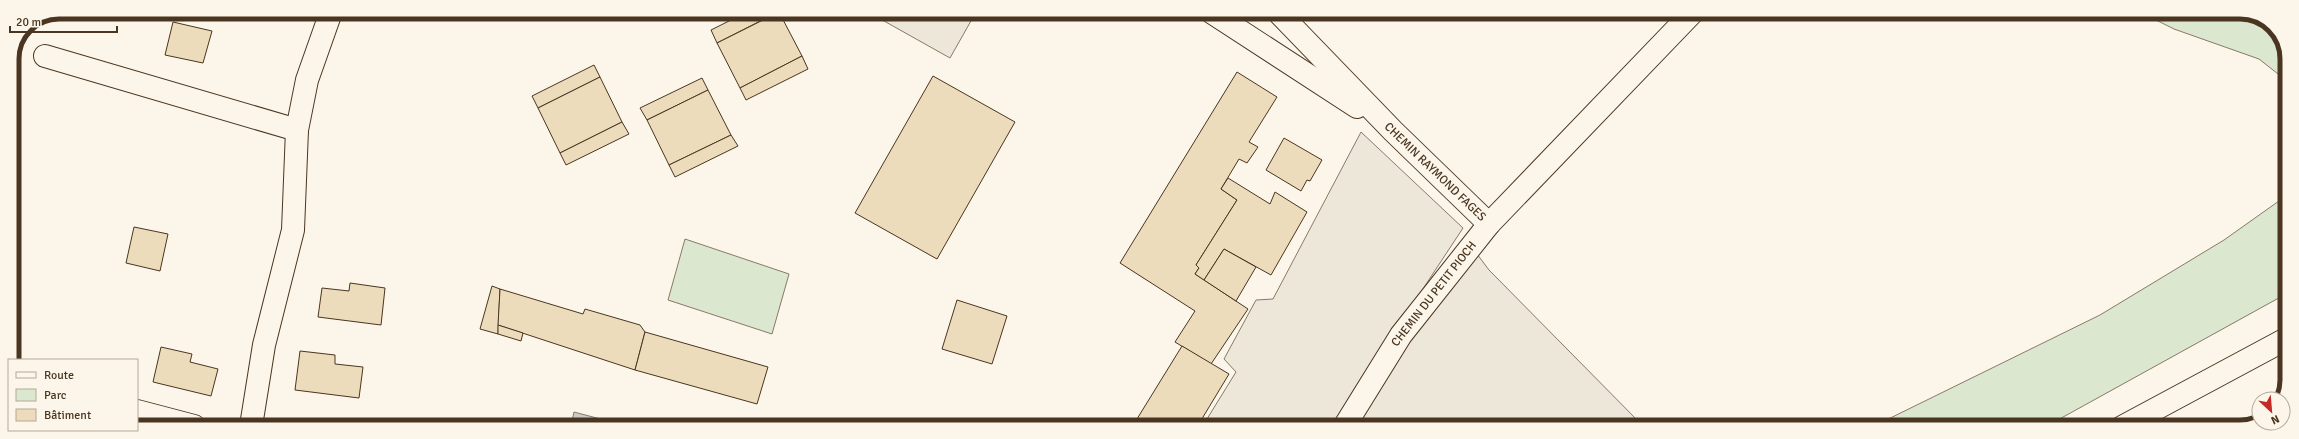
<svg xmlns="http://www.w3.org/2000/svg" width="2299" height="439" font-family="Signika,sans-serif">
	<style>
		.green { fill: #dce7d0; stroke: #887966 }
		.parking { fill: #ede7d9; stroke: #887966 }
		.water { fill: #c9cecd; stroke: #887966 }
		.building { fill: #ecdcbc; stroke: #4a3520 }
		.lines { fill: none; stroke-linecap: round; stroke-linejoin: round }
		.minor-casing { stroke: #4a3520; stroke-width: 24 }
		.trunk-casing { stroke: #4a3520; stroke-width: 24 }
		.minor { stroke: #fbf6e9; stroke-width: 22 }
		.trunk { stroke: #fbf6e9; stroke-width: 22 }
		.labels { text-anchor: middle; dominant-baseline: central; stroke-width: 3; stroke-linejoin: round; paint-order: stroke }
		.street-label { font-size: 12px; fill: #4a3520; stroke: #fbf6e9 }
		.rim { fill: none; stroke: #4a3520; stroke-width: 5 }
	</style>
	<rect width="100%" height="100%" fill="#fbf6e9"/>
	<g class="green">
		<path d="M2142,13H2249L2275,28L2287,53V81L2259,59L2174,29Z"/>
		<path d="M2286,196V294L2045,427H1872L2100,315L2224,240Z"/>
		<path d="M685,239L789,274L772,334L668,300Z"/>
	</g>
	<g class="parking">
		<path d="M868,12H976L950,58Z"/>
		<path d="M1361,132L1463,228L1332,427H1202L1236,372L1224,359L1256,300L1273,299Z"/>
		<path d="M1477,254L1489,270L1644,427H1354L1403,348Z"/>
	</g>
	<path class="water" d="M574,412L627,426H630H571Z"/>
	<g class="building">
		<path d="M747,12H778L717,43L711,30Z"/>
		<path d="M779,12L802,56L740,88L717,43Z"/>
		<path d="M173,22L212,31L203,63L165,55Z"/>
		<path d="M802,56L808,69L746,100L740,88Z"/>
		<path d="M594,65L600,77L538,108L532,96Z"/>
		<path d="M1237,72L1277,97L1249,142L1258,147L1247,163L1239,159L1221,189L1237,200L1196,265L1199,268L1195,274L1248,309L1211,364L1175,342L1195,311L1120,263Z"/>
		<path d="M933,76L1015,122L937,259L855,213Z"/>
		<path d="M600,77L622,122L560,153L538,108Z"/>
		<path d="M702,78L708,90L647,120L640,108Z"/>
		<path d="M708,90L731,135L669,165L647,120Z"/>
		<path d="M622,122L629,134L566,165L560,153Z"/>
		<path d="M731,135L738,146L675,177L669,165Z"/>
		<path d="M1284,138L1322,160L1310,181L1307,180L1301,191L1266,170Z"/>
		<path d="M1228,178L1270,204L1275,192L1307,212L1271,275L1224,249L1204,280L1195,274L1199,268L1196,265L1237,200L1221,189Z"/>
		<path d="M134,227L168,234L160,271L126,263Z"/>
		<path d="M1224,249L1256,267L1236,301L1204,280Z"/>
		<path d="M350,283L385,288L381,325L318,317L322,288L349,291Z"/>
		<path d="M492,286L500,289L498,334L480,329Z"/>
		<path d="M500,289L583,314L585,309L640,325L645,332L635,370L498,325Z"/>
		<path d="M957,300L1007,316L992,364L942,349Z"/>
		<path d="M498,325L523,333L521,341L498,334Z"/>
		<path d="M645,332L768,367L757,404L635,370Z"/>
		<path d="M1182,346L1229,374L1197,427H1132Z"/>
		<path d="M161,347L192,354L190,362L218,369L211,396L153,382Z"/>
		<path d="M300,351L335,355V364L363,367L359,398L295,390Z"/>
	</g>
	<g class="lines">
		<defs>
			<g id="minor">
				<path d="M1211,12L1357,107"/>
				<path d="M1278,12L1393,131L1489,224L1692,13"/>
				<path d="M45,56L297,130"/>
				<path d="M137,411L194,426"/>
				<path d="M251,426L264,345L293,230L297,130L307,80L331,12"/>
				<path d="M1344,427L1401,335L1489,224"/>
			</g>
			<path id="trunk" d="M2122,427L2286,339"/>
		</defs>
		<use href="#minor" class="minor-casing"/>
		<use href="#trunk" class="trunk-casing"/>
		<use href="#minor" class="minor"/>
		<use href="#trunk" class="trunk"/>
	</g>
	<g class="labels">
		<g class="street-label">
			<text transform="translate(1435 172) rotate(44)">CHEMIN RAYMOND FAGES</text>
			<text transform="translate(1434 294) rotate(-52)">CHEMIN DU PETIT PIOCH</text>
		</g>
	</g>
	<path d="M0 0H2299V439H0ZM59 19H2240A40 40 0 0 1 2280 59V380A40 40 0 0 1 2240 420H59A40 40 0 0 1 19 380V59A40 40 0 0 1 59 19Z" fill="#fbf6e9" fill-rule="evenodd"/>
	<path class="rim" d="M59 19H2240A40 40 0 0 1 2280 59V380A40 40 0 0 1 2240 420H59A40 40 0 0 1 19 380V59A40 40 0 0 1 59 19Z"/>
	<rect x="8" y="359" width="130" height="72" fill="#fbf6e9" stroke="#b4a999"/>
	<rect x="16" y="372" width="20" height="6" fill="#fbf6e9" stroke="#b4a999"/>
	<text x="44" y="379" font-size="12" fill="#4a3520">Route</text>
	<rect x="16" y="389" width="20" height="12" fill="#dce7d0" stroke="#b4a999"/>
	<text x="44" y="399" font-size="12" fill="#4a3520">Parc</text>
	<rect x="16" y="409" width="20" height="12" fill="#ecdcbc" stroke="#b4a999"/>
	<text x="44" y="419" font-size="12" fill="#4a3520">Bâtiment</text>
	<g transform="translate(2271 411) rotate(154)"><circle r="19" fill="#fbf6e9" stroke="#b4a999"/>
	<path d="M0-3L7 15L0 10L-7 15Z" fill="#c62828"/>
	<text y="-6" font-size="11" font-weight="bold" text-anchor="middle" fill="#4a3520">N</text>
	</g>
	<path d="M10 26v6h107v-6" fill="none" stroke="#4a3520" stroke-width="2"/>
	<text x="16" y="26" font-size="12" fill="#4a3520" stroke="#fbf6e9" stroke-width="3" paint-order="stroke">20 m</text>
</svg>
